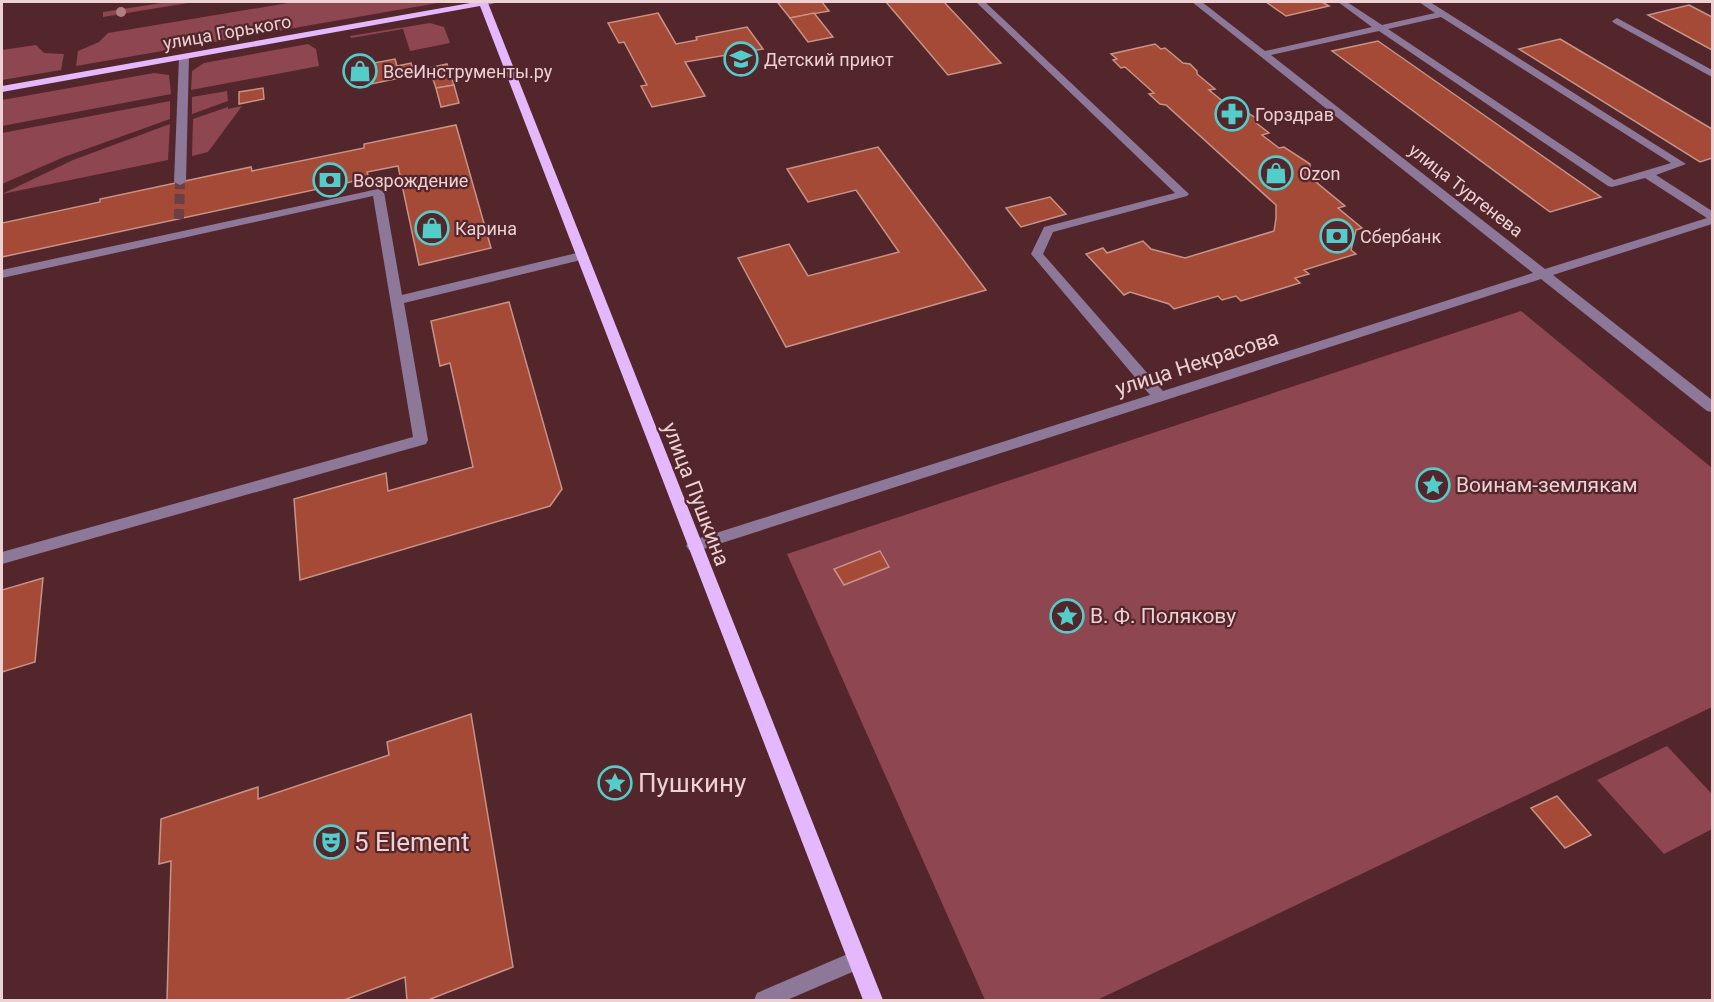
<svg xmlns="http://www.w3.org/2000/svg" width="1714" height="1002" font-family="Roboto,sans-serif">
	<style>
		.green { fill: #8e4650 }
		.building { fill: #a54a37; stroke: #c79387; stroke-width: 1.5 }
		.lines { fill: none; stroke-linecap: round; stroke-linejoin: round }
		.minor-tunnel { stroke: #6a4045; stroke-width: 10; stroke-dasharray: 10 5; stroke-linecap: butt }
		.minor { fill: #8d789a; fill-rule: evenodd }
		.major { fill: #e5b8fe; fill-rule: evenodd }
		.tree { fill: #b07e83 }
		.labels { text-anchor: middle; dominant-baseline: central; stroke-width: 4.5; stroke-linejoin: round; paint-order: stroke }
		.far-street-label { font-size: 18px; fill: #eed1d3; stroke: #53262c }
		.far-poi-label { font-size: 18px; fill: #eed1d3; stroke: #53262c; text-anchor: start }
		.street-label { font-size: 21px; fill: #eed1d3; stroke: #53262c }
		.poi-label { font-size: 21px; fill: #eed1d3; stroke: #53262c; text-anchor: start }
		.near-poi-label { font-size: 26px; fill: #eed1d3; stroke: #53262c; text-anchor: start }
	</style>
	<rect width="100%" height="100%" fill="#53262c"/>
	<g class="green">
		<path d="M168,2H194L103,17V12Z"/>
		<path d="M294,2L438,3L76,66L78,51L99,42L108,33Z"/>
		<path d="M430,23L444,27L450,43L410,51L403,29L351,38L350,36Z"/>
		<path d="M308,44L316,49L319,66L191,90L192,71L204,63Z"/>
		<path d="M36,45L44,53L64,54L61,70L2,80V50Z"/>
		<path d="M154,73L169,75L171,94L2,126V100Z"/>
		<path d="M227,91L228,101L192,114V97Z"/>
		<path d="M170,101V119L64,157L2,184V133Z"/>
		<path d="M242,106L208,152L192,156L193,119L228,107V109Z"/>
		<path d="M170,124L168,160L2,194L73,160Z"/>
		<path d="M1521,311L1712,468V707L1097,1000H985L787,554Z"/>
		<path d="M1667,746L1712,794V829L1664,854L1597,780Z"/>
	</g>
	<g class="building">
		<path d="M784,2H822L829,11L790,18L778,3Z"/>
		<path d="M886,2H944L1001,63L948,75Z"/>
		<path d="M1266,2H1322L1329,6L1286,16Z"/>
		<path d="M1689,5L1712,17V50L1648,15Z"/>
		<path d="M658,13L676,44L697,40L696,37L747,27L763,49L685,62L705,96L652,107L641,86L647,85L624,42L619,43L608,23Z"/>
		<path d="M814,13L833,37L808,42L790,18Z"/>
		<path d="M1560,39L1712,129V158L1700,162L1519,49Z"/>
		<path d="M1378,41L1501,127L1601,197L1550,212L1332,51Z"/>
		<path d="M1155,44L1161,49L1165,48L1183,63L1190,64L1197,71V74L1215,89L1209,90L1225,103L1231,102L1256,118L1255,122L1269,133L1262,135L1279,148L1284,147L1310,164V168L1324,180L1316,182L1345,206L1338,208L1362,228L1356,230L1351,250L1356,254L1304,270L1309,274L1295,278L1300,283L1241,301L1236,296L1222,300L1218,296L1174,309L1169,304L1130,292L1124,295L1086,254L1103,248L1107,253L1143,241L1151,249L1185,258L1274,231L1276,218V205L1166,105L1160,104L1149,94L1154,93L1125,67L1121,68L1113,60L1117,59L1111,54Z"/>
		<path d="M395,59L397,66L411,63L413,69L398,72L400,78L356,87L352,67Z"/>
		<path d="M447,64L454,85L436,88L429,68Z"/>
		<path d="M454,85L459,103L441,107L436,88Z"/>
		<path d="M263,88L264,99L239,104V92Z"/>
		<path d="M456,125L491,248L419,265L398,166L367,172L369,178L2,257V223L100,202V199L251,167L252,171L364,148V144Z"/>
		<path d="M878,147L986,290L786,347L738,258L789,244L808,276L899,252L856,190L808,202L787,169Z"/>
		<path d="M1050,197L1066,214L1021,227L1006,208Z"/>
		<path d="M509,302L562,489L550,506L300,580L294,499L386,473L388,491L473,467L450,363L440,366L431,321Z"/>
		<path d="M880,551L889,567L844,585L834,569Z"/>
		<path d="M43,578L35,662L2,672V590Z"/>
		<path d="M471,714L513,967L428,1000H407L405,977L344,1000H167L171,861L159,864L161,819L258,787V799L389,755L387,742Z"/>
		<path d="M1557,796L1591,835L1565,848L1531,808Z"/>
	</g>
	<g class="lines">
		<path class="minor-tunnel" d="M179,219L180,182"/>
		<g class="minor">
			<path d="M479,2H499L483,6Z"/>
			<path d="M976,2H985L1189,194L1187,196L1053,232L1043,254L1163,391L1533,273L1192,2H1202L1265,51L1372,27L1338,2H1347L1382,25L1435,13L1419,2H1430L1686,164L1656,175L1712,211V224L1553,275L1712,400V412L1707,411L1541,279L694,552L689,550L686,546L689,542L694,540L1150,395L1031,254L1044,227L1175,193ZM1441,17L1671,163L1614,180L1388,29ZM1379,31L1608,186L1612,187L1645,178L1707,218L1545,269L1271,55Z"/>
			<path d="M1617,18L1712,70V77L1614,23L1612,21Z"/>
			<path d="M184,54L189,57L186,182L180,185L174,182L179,57Z"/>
			<path d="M378,189L384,192L402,295L581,252L587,256L581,260L404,303L428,440L426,444L2,564V552L413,437L373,196L2,278V270Z"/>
			<path d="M857,950L864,953L867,960L864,967L787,1000H754L757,993Z"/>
		</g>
		<path class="major" d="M476,2L488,3L883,1000H863L480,6L2,92V86Z"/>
	</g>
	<circle class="tree" cx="121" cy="12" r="5"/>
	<defs>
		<symbol id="school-ring" viewBox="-11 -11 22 22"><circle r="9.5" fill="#53262c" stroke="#53cdca" stroke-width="1.5"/><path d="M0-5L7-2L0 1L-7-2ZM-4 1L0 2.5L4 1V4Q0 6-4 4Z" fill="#53cdca"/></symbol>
		<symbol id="shop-ring" viewBox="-11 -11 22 22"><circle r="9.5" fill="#53262c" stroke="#53cdca" stroke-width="1.5"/><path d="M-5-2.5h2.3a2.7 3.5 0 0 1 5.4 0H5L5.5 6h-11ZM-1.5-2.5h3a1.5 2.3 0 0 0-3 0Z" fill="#53cdca"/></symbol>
		<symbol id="pharmacy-ring" viewBox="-11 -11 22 22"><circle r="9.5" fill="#53262c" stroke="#53cdca" stroke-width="1.5"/><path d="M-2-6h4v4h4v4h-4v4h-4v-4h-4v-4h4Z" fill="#53cdca"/></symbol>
		<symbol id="bank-ring" viewBox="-11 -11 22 22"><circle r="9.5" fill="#53262c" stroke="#53cdca" stroke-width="1.5"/><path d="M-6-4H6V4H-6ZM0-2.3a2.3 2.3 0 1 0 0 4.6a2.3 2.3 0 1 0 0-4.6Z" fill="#53cdca"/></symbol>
		<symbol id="sight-ring" viewBox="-11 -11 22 22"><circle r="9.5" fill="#53262c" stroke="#53cdca" stroke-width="1.5"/><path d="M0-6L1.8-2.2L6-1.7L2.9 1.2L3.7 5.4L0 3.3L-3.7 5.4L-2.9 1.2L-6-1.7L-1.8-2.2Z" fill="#53cdca"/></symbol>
		<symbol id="theatre-ring" viewBox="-11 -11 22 22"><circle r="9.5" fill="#53262c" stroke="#53cdca" stroke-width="1.5"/><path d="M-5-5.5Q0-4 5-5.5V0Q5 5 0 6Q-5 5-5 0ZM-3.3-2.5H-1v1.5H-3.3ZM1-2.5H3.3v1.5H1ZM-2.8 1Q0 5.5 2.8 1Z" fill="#53cdca"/></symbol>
	</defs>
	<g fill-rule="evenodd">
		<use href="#school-ring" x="722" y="40" width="38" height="38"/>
		<use href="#shop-ring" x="341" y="52" width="38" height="38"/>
		<use href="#pharmacy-ring" x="1213" y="95" width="38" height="38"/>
		<use href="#shop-ring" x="1257" y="154" width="38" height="38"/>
		<use href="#bank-ring" x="311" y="161" width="38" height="38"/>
		<use href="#shop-ring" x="413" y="209" width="38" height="38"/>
		<use href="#bank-ring" x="1318" y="217" width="38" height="38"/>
		<use href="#sight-ring" x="1414" y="466" width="38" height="38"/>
		<use href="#sight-ring" x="1048" y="597" width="38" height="38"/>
		<use href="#sight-ring" x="596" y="764" width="38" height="38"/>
		<use href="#theatre-ring" x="312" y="823" width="38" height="38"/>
	</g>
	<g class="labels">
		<g class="far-street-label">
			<text transform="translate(227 32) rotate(-10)">улица Горького</text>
			<text transform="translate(1466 190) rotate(38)">улица Тургенева</text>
		</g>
		<g class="far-poi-label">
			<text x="764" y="59">Детский приют</text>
			<text x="383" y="71">ВсеИнструменты.ру</text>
			<text x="1255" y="114">Горздрав</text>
			<text x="1299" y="173">Ozon</text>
			<text x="353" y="180">Возрождение</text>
			<text x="455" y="228">Карина</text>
			<text x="1360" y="236">Сбербанк</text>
		</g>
		<g class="street-label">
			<text transform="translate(1197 363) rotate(-18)">улица Некрасова</text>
			<text transform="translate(696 494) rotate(69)">улица Пушкина</text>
		</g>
		<g class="poi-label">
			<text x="1456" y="485">Воинам-землякам</text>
			<text x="1090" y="616">В. Ф. Полякову</text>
		</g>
		<g class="near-poi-label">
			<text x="638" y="783">Пушкину</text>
			<text x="354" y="842">5 Element</text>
		</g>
	</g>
	<rect width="1714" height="1002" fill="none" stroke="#eed1d3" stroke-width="6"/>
</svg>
